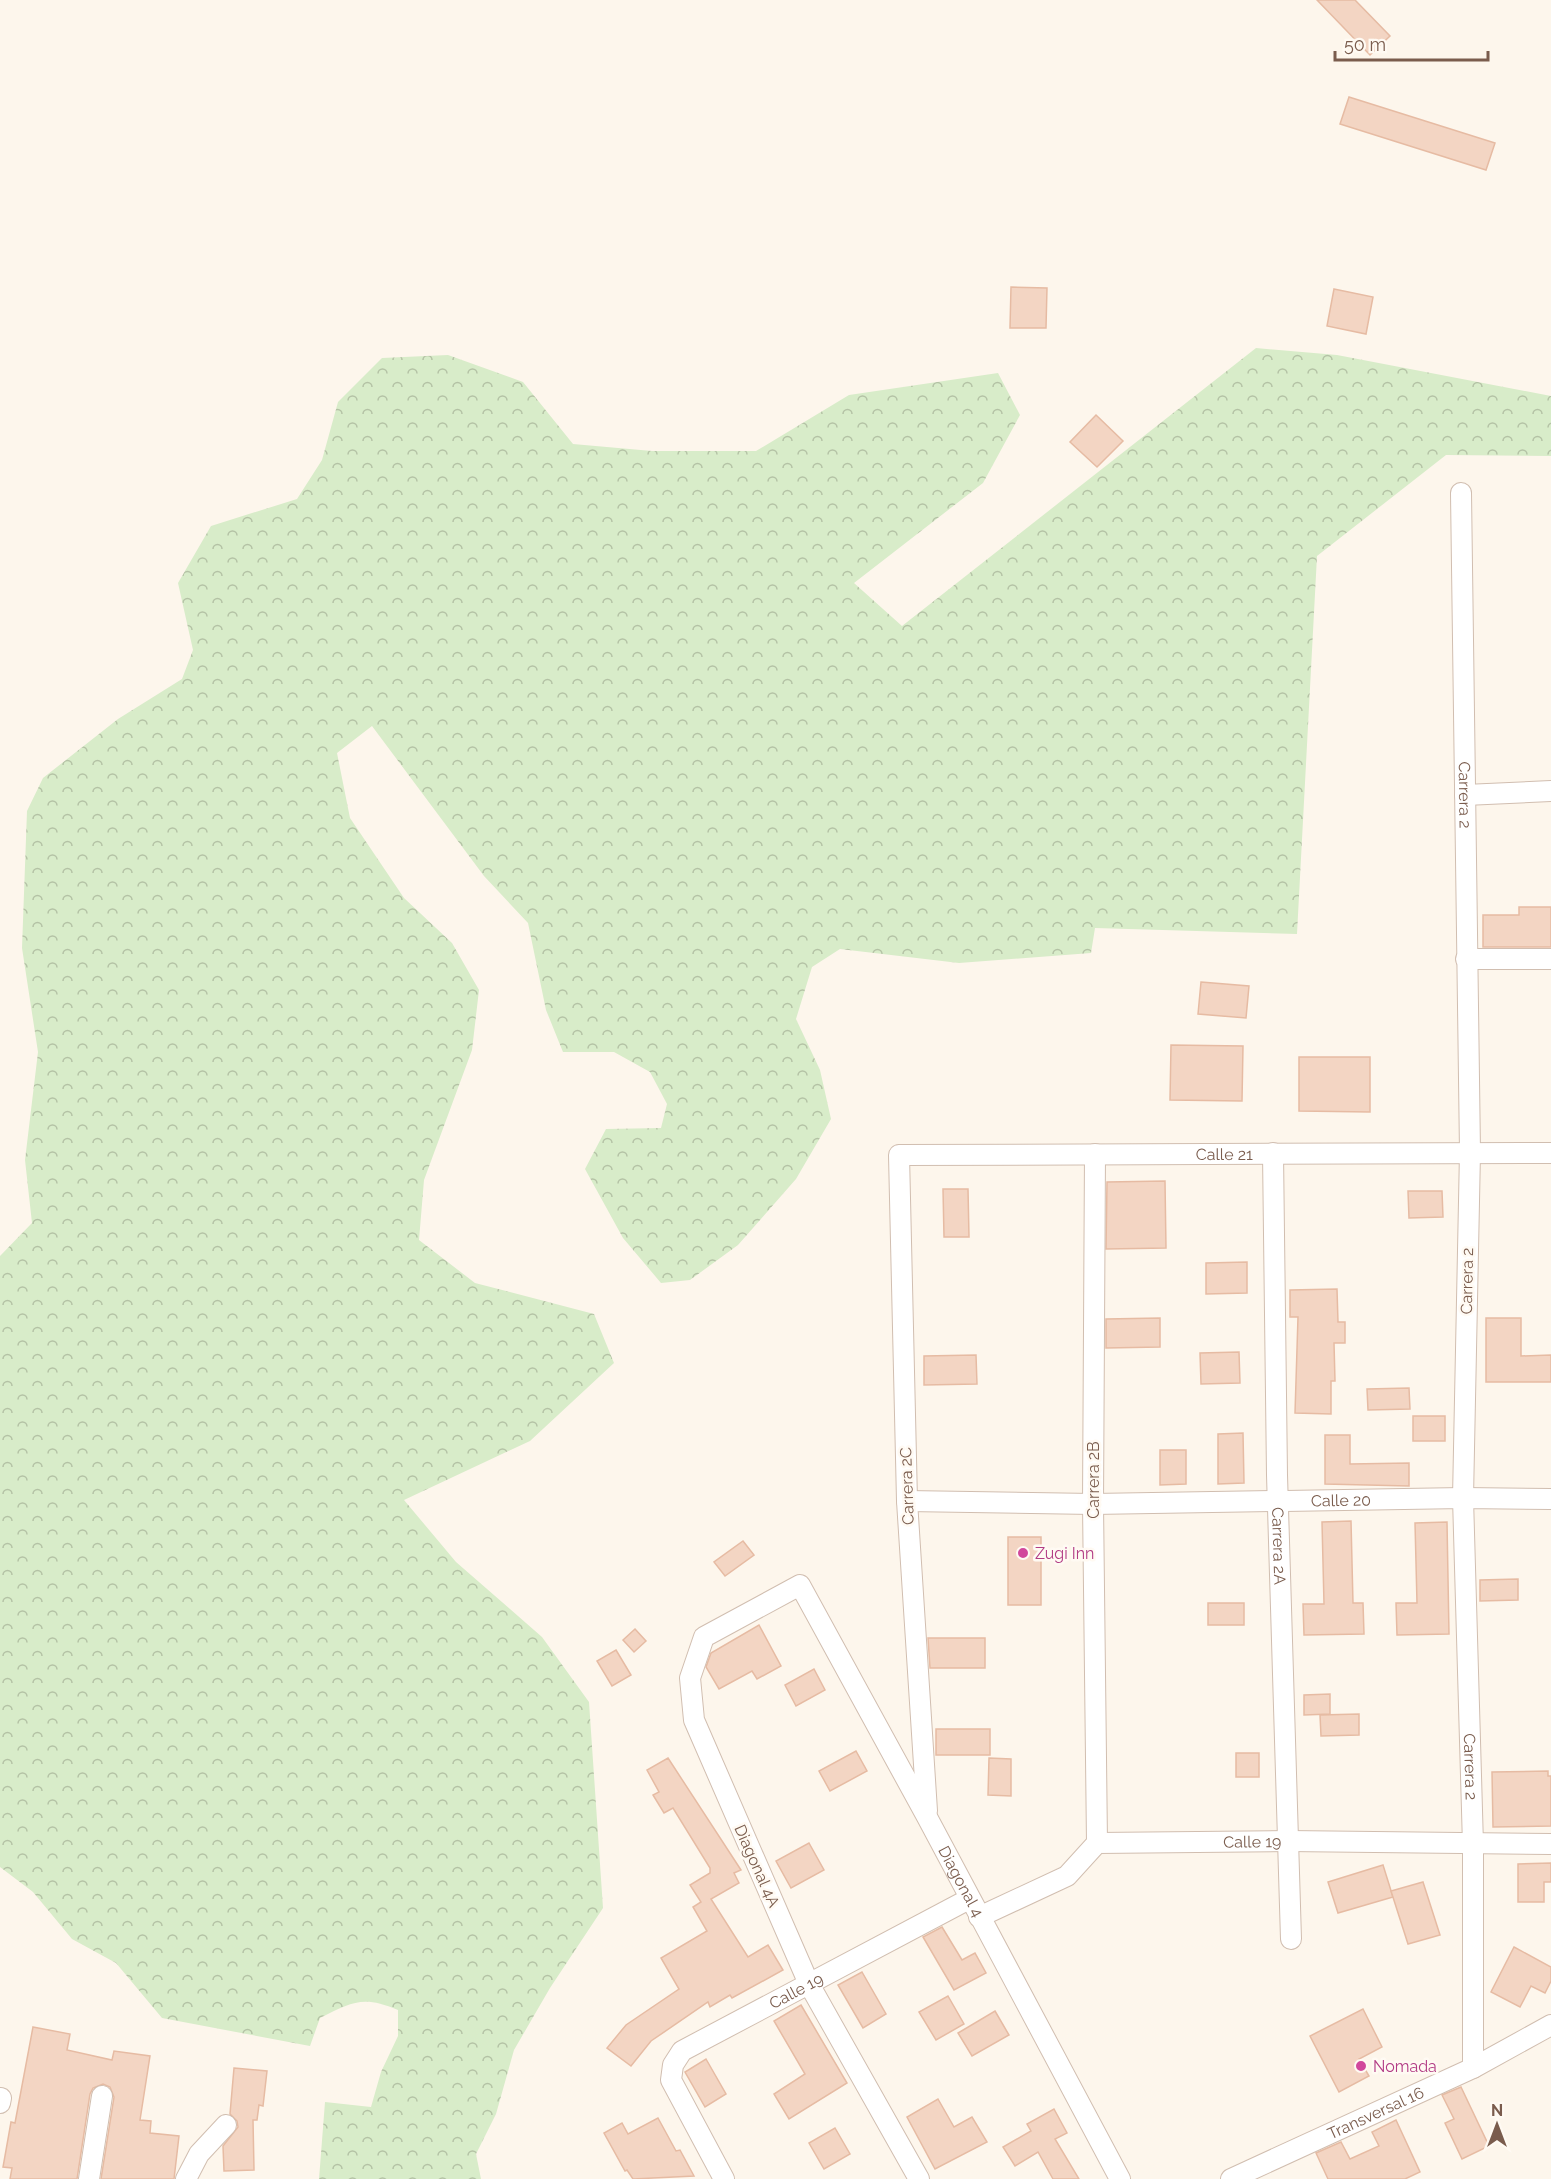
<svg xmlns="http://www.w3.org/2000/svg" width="1551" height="2179" font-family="Raleway,sans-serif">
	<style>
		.forest { fill: url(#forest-crowns) }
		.building { fill: #f3d5c3; stroke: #e6bba3; stroke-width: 1.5 }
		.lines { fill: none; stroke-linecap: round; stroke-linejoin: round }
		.street-casing { stroke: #d1beb0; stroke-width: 22 }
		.street { stroke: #fff; stroke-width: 20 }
		.hotel-dot { fill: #d1479c; stroke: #fffaf3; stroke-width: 2 }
		.labels { text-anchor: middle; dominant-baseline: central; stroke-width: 5; stroke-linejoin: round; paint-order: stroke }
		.street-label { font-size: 16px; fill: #7a5c4d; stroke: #fffaf3 }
		.hotel-label { font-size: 16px; fill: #b23c85; stroke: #fffaf3; text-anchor: start }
	</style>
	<defs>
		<pattern id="forest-crowns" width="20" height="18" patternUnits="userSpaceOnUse" patternTransform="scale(1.5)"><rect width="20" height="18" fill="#d8ecc9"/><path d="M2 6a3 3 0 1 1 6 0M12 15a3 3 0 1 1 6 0" fill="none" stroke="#b4c2a5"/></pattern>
	</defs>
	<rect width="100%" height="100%" fill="#fdf6ec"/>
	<path class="forest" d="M1256,348L1337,355L1551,396V456L1446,455L1317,556L1297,934L1095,928L1091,953L959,963L840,949L812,967L796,1019L820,1070L831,1119L796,1179L738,1245L690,1280L661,1283L623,1238L585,1169L606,1129L661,1128L667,1104L650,1072L614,1052H563L546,1010L528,923L484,876L372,726L337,753L350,818L404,898L452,943L479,990L472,1050L424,1180L419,1240L475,1283L594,1314L614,1363L530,1441L404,1500L456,1562L542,1637L589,1702L603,1908L550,1988L514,2050L496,2114L476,2154L481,2179H319L325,2102L371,2107L381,2072L398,2036V2010C363,1995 352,2002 320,2018L310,2046L162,2018L116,1963L72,1939L33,1892L0,1867V1256L32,1223L25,1160L38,1052L22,948L27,811L43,778L118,719L182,679L193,650L178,583L211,526L297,499L322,460L338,402L382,358L448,355L523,382L573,444L652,451H756L849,395L998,373L1020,415L983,483L854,583L902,626Z"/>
	<g class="building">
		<path d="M1317,0H1355L1390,36L1370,55Z"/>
		<path d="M1349,97L1495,143L1486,170L1340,124Z"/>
		<path d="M1011,287L1047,288L1046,328H1010Z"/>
		<path d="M1334,289L1373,297L1366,334L1327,326Z"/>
		<path d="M1096,415L1123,441L1097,467L1070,442Z"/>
		<path d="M1519,907H1551V947H1483V915H1519Z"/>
		<path d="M1201,982L1249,986L1246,1018L1198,1014Z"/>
		<path d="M1171,1045L1243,1046L1242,1101L1170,1100Z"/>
		<path d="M1299,1057H1370V1112L1299,1111Z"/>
		<path d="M1165,1181L1166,1248L1106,1249L1107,1182Z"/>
		<path d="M943,1189H968L969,1237H944Z"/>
		<path d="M1408,1191H1442L1443,1217L1409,1218Z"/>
		<path d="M1247,1262V1293L1206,1294V1263Z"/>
		<path d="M1337,1289L1338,1322H1345V1343H1334L1335,1381H1331V1414L1295,1413L1298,1317H1290V1290Z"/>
		<path d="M1160,1318V1347L1106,1348V1319Z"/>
		<path d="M1486,1318H1521V1356L1551,1355V1382H1486Z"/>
		<path d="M1239,1352L1240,1383L1201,1384L1200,1353Z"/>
		<path d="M976,1355L977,1384L924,1385V1356Z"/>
		<path d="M1409,1388L1410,1409L1368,1410L1367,1389Z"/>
		<rect x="1413" y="1416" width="32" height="25"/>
		<path d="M1243,1433L1244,1483L1218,1484V1434Z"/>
		<path d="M1325,1435H1350V1464L1409,1463V1486L1325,1484Z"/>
		<path d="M1160,1450H1186V1484L1160,1485Z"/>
		<path d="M1351,1521L1353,1603H1363L1364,1634L1304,1635L1303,1604H1324L1322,1522Z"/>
		<path d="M1447,1522L1449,1634L1397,1635L1396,1603H1417L1415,1523Z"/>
		<rect x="1008" y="1537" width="33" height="68"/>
		<path d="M743,1541L754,1555L725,1576L714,1562Z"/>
		<path d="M1518,1579V1600L1480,1601V1580Z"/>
		<rect x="1208" y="1603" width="36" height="22"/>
		<path d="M759,1625L781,1666L757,1679L752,1671L719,1689L706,1667L711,1653Z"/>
		<path d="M635,1629L646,1641L634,1652L623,1640Z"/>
		<path d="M928,1638H985V1668H930Z"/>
		<path d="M616,1650L631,1675L612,1686L597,1661Z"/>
		<path d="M814,1669L825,1690L796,1706L785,1685Z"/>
		<path d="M1330,1694V1714L1304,1715V1695Z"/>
		<path d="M1359,1714V1735L1321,1736L1320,1715Z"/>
		<rect x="936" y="1729" width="54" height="26"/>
		<path d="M856,1751L867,1771L830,1791L819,1771Z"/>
		<rect x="1236" y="1753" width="23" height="24"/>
		<path d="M668,1758L741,1870L734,1873L739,1883L711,1899L748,1957L768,1945L783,1970L732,1998L730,1995L710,2007L708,2002L651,2041L631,2066L607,2048L626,2025L679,1989L661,1958L707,1931L693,1907L701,1902L690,1885L710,1873V1868L673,1808L664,1813L653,1795L659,1792L647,1770Z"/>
		<path d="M989,1758L1011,1759V1796L988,1795Z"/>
		<path d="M1548,1771V1776H1551V1826L1493,1827L1492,1772Z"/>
		<path d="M809,1843L824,1870L791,1888L776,1861Z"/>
		<path d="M1551,1863V1882H1544V1902H1518V1864Z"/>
		<path d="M1383,1865L1393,1897L1338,1913L1328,1882Z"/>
		<path d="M1423,1882L1440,1935L1408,1944L1391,1891Z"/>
		<path d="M942,1927L962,1960L975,1953L986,1973L954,1990L923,1937Z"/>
		<path d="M1514,1947L1551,1967V1981L1545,1993L1531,1986L1520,2007L1491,1992Z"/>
		<path d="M862,1972L886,2014L863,2028L838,1985Z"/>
		<path d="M948,1996L964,2024L936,2040L919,2012Z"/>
		<path d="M801,2005L847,2083L789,2119L774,2094L805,2074L774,2021Z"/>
		<path d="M1363,2009L1382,2047L1359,2059L1369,2076L1339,2092L1310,2036Z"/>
		<path d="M995,2011L1009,2035L972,2056L958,2033Z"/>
		<path d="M33,2027L70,2034L67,2050L112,2060L114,2051L150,2056L140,2120L151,2121L150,2133L179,2136L174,2179H101L114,2097L110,2087L103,2084L93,2088L90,2094L77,2179H10L12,2168L3,2167L11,2122L15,2123Z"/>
		<path d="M706,2059L726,2094L705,2107L685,2072Z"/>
		<path d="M234,2068L267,2071L263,2106L259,2105L257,2120H253L254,2170L224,2171L223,2146L238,2127L237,2121L230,2114Z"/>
		<path d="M1461,2087L1489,2146L1462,2159L1445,2123L1454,2119L1442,2095Z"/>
		<path d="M938,2099L954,2127L972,2117L987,2142L935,2169L907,2117Z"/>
		<path d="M1054,2109L1067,2133L1055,2139L1079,2179H1053L1038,2152L1015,2166L1003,2147L1031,2131L1027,2124Z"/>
		<path d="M658,2118L676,2151L680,2150L694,2176L633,2179L627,2170L625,2171L604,2133L622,2123L628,2134Z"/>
		<path d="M1396,2120L1420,2172L1405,2179H1328L1316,2153L1341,2142L1350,2159L1379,2146L1372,2132Z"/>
		<path d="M835,2128L850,2154L824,2169L809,2143Z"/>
	</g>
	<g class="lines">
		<defs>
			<g id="street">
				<path id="s1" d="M1461,493L1470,1152L1463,1498L1473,1845V2068"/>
				<path d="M1465,795L1551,791"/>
				<path d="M1466,959H1551"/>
				<path id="s2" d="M1273,1153L1277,1475L1291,1939"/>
				<path d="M1095,1154L1093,1504L1097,1843"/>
				<path id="s3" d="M907,1501L1093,1504L1463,1498L1551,1499"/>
				<path id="s4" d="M927,1811L907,1501L899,1155L1551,1153"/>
				<path id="s5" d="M979,1917L1067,1876L1097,1843L1288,1841L1551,1844"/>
				<path d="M0,2103L1,2098"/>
				<path d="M89,2179L102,2096"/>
				<path d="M186,2179L199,2154L226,2125"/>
				<path id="s6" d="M724,2179L671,2080L673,2065L682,2051L969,1899"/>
				<path id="s7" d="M919,2179L809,1984L694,1720L690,1678L704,1637L800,1585L927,1817L1120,2179"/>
				<path id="s8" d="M1231,2179L1473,2068L1551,2025"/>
			</g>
		</defs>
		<use href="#street" class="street-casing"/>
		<use href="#street" class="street"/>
	</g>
	<g class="hotel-dot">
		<circle cx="1023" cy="1553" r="6"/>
		<circle cx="1361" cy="2066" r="6"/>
	</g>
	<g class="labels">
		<g class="street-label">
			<text stroke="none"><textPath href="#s1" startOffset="302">Carrera 2</textPath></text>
			<text stroke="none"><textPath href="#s4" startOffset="982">Calle 21</textPath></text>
			<text transform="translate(1467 1281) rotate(-89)">Carrera 2</text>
			<text transform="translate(1093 1480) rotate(-90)">Carrera 2B</text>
			<text transform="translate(907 1486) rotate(-92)">Carrera 2C</text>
			<text stroke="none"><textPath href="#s3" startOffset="434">Calle 20</textPath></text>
			<text stroke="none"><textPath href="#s2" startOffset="393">Carrera 2A</textPath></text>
			<text stroke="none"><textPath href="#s1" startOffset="1274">Carrera 2</textPath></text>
			<text stroke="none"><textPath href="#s5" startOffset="297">Calle 19</textPath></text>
			<text transform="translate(757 1866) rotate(66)">Diagonal 4A</text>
			<text stroke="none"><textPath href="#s7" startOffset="1044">Diagonal 4</textPath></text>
			<text stroke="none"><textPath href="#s6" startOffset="273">Calle 19</textPath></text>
			<text stroke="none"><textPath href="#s8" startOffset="159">Transversal 16</textPath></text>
		</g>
		<g class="hotel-label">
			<text x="1035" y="1553">Zugi Inn</text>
			<text x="1373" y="2066">Nomada</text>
		</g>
	</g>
	<g transform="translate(1497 2125)" stroke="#fffaf3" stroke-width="4.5" paint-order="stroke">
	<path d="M0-4.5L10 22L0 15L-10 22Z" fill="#7a5c4d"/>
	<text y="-9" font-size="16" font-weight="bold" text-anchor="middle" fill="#7a5c4d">N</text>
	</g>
	<path d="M1335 51v9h153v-9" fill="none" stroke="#7a5c4d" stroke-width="3"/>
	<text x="1344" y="51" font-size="18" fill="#7a5c4d" stroke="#fffaf3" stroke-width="4.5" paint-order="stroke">50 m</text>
</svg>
